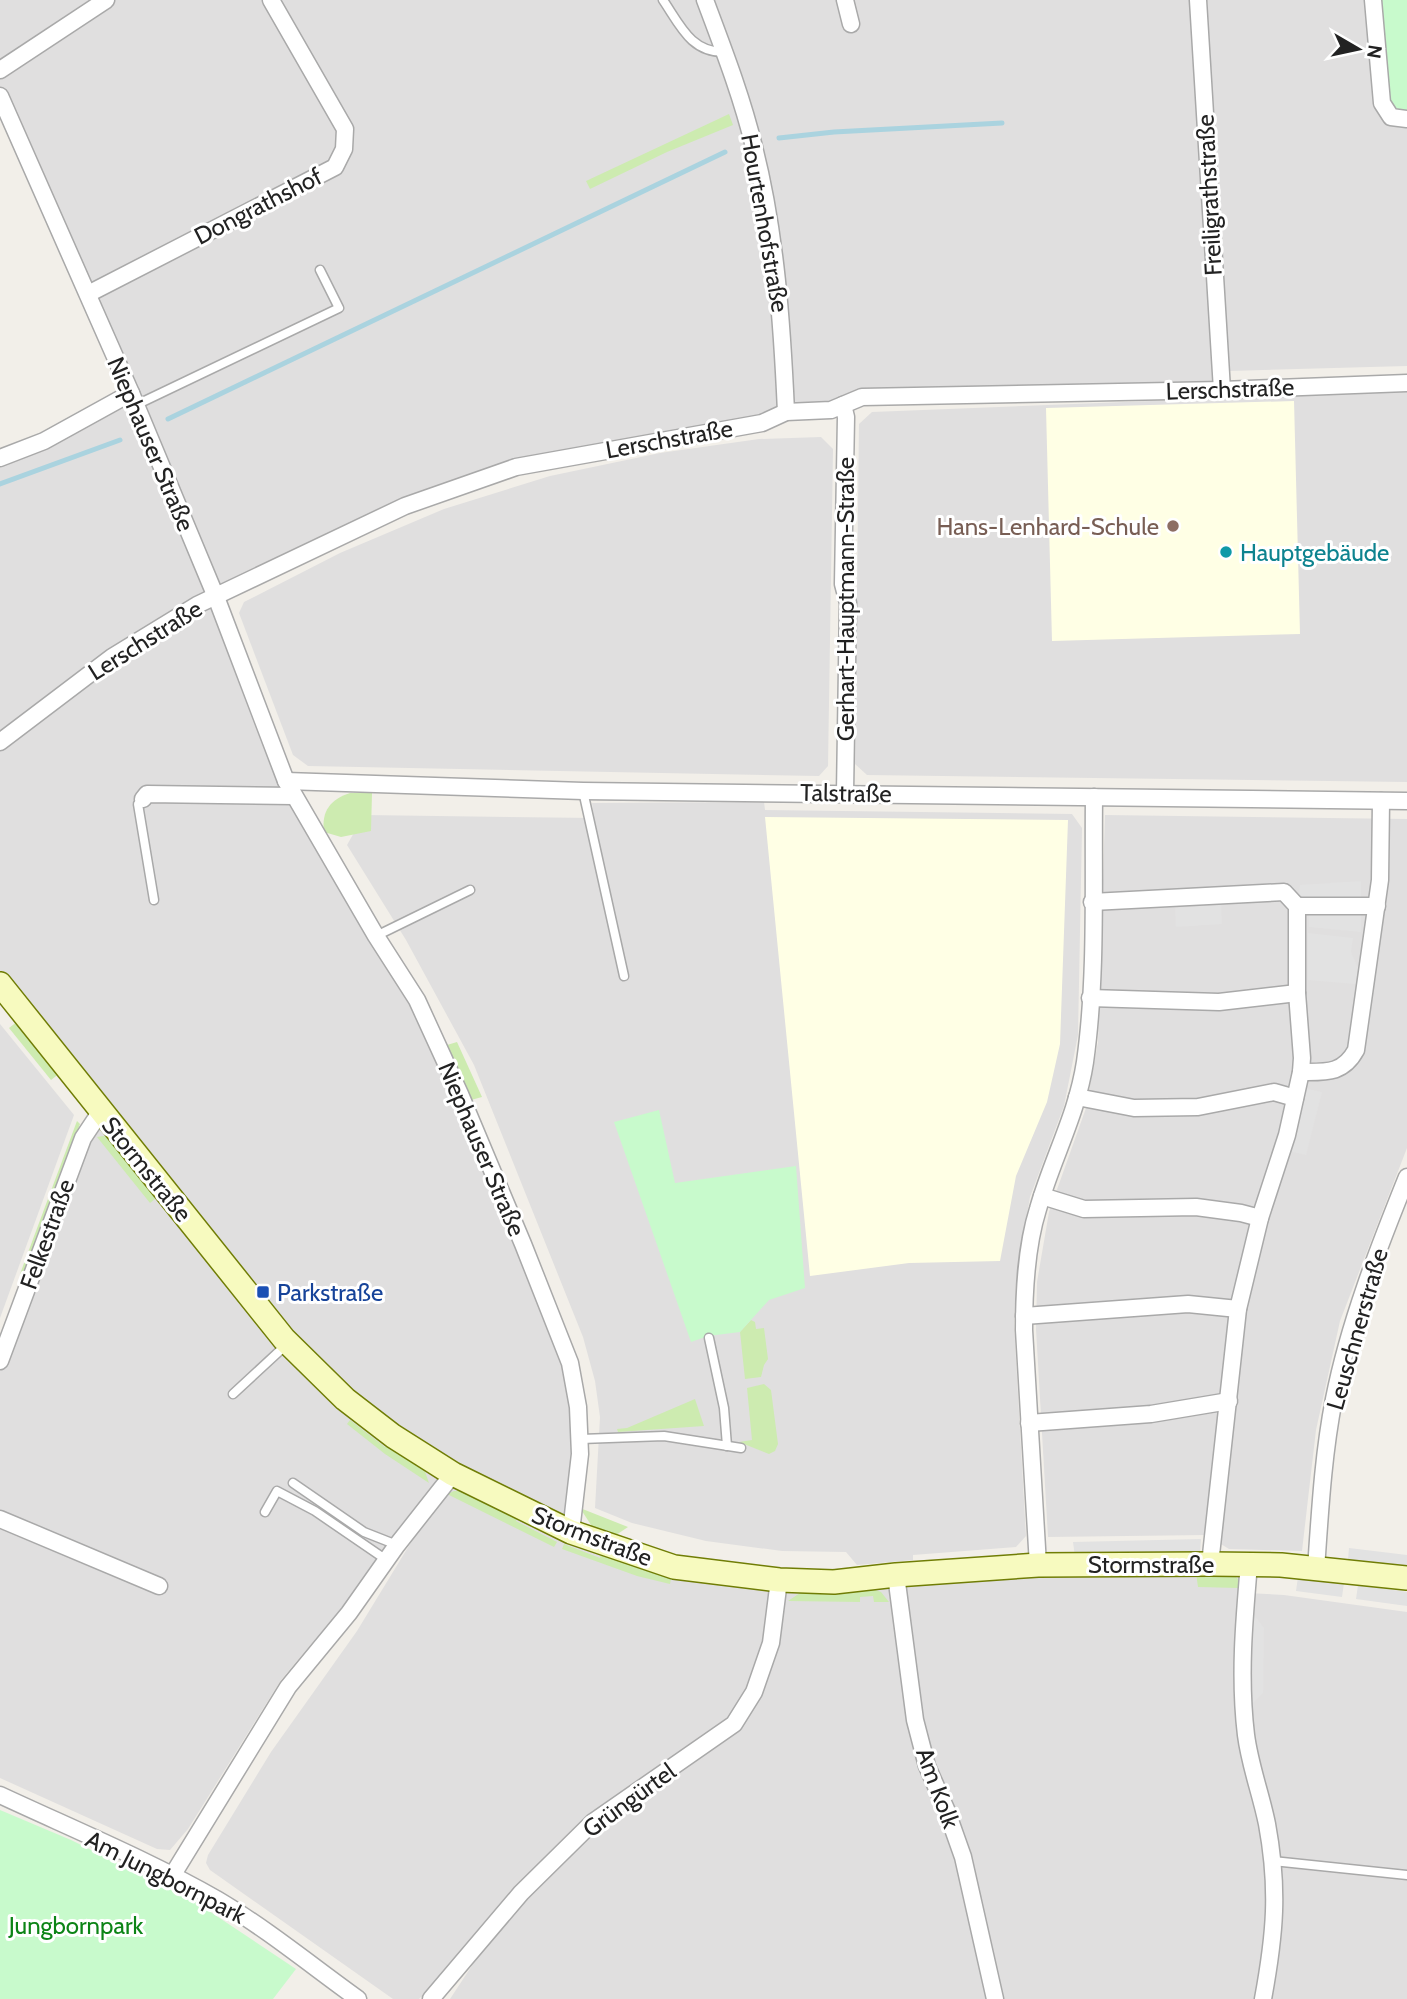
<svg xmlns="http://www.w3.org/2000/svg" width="1407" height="1999" font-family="Cabin,sans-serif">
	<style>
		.residential { fill: #e0dfdf }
		.education { fill: #ffffe5 }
		.grass { fill: #cdebb0 }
		.park { fill: #c8facc }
		.parking { fill: #e2e2e2 }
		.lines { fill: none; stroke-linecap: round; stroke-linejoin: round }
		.stream { stroke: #aad3df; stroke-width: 5 }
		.lane-casing { stroke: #a9a9a9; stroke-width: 11 }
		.street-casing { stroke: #a9a9a9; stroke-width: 19 }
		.secondary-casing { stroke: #707d05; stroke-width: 26 }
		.lane { stroke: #fff; stroke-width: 8 }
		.street { stroke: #fff; stroke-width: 16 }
		.secondary { stroke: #f7fabf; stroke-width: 23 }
		.education-dot { fill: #8d6e63; stroke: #fff; stroke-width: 2.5 }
		.culture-dot { fill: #0f9aa8; stroke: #fff; stroke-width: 2.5 }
		.transit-dot { fill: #1a4fb4; stroke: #fff; stroke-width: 2.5 }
		.labels { text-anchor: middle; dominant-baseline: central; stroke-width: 6; stroke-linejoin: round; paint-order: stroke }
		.street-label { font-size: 24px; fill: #222; stroke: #fff }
		.education-label { font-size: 24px; fill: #785e54; stroke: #fff; text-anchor: end }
		.culture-label { font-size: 24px; fill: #0d838f; stroke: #fff; text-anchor: start }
		.transit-label { font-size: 24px; fill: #164399; stroke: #fff; text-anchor: start }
		.park-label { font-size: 24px; fill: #0c8416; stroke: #fff }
	</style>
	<rect width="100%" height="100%" fill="#f2efe9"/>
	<g class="residential">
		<path d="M0,0H1198L1222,390L862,397L459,484L216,597L286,781L386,949L523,1244L578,1407L571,1532L779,1580L1249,1564L1247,1593L1284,1595L1407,1612V1999H450L517,1897L419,1999H393L210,1870L206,1863L208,1855L271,1752L357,1631L449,1480L281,1680L188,1829L170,1850L157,1849L0,1778V1361L101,1111L0,984V458L130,393L0,96Z"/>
		<path d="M1207,0H1407V366L1229,371Z"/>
		<path d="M1407,391V782L867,775L855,764L859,424L872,412Z"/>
		<path d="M821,437L833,449L828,766L819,776L308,766L293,755L239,613L244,602L340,553L444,509L550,476L660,453L759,439Z"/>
		<path d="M764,802L765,810L1072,814L1082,828L1078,1035L1064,1106L1030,1197L1016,1280L1014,1323L1026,1536L1016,1547L913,1555V1560L857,1565L846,1552L782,1551L706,1541L632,1523L595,1508L600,1417L595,1381L583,1337L474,1065L406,940L347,845L364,815L594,818L592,803Z"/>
		<path d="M1105,815L1407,819V1148L1340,1321L1316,1430L1302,1551L1229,1549L1206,1535L1048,1537L1036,1329L1037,1282L1049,1212L1086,1108L1098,1042Z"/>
		<path d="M0,1024L74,1115L0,1318Z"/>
	</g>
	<g class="education">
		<path d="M1294,401L1300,634L1052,641L1046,408Z"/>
		<path d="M765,817L1068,820L1060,1044L1047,1102L1016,1176L1000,1261L909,1263L810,1276Z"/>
	</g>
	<g class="grass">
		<path d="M729,114L733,125L667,152L590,189L586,181Z"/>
		<path d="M350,793H372L371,831L341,837L324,832C321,811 331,799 350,793Z"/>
		<path d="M18,1021L60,1073L51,1080L9,1028Z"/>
		<path d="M457,1042L482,1097L471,1100L447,1045Z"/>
		<path d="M77,1121L80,1124L24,1275L20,1274Z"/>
		<path d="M103,1136L108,1137L151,1188L149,1190L155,1199L150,1203L97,1137Z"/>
		<path d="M751,1320L755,1322L756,1329L764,1328L768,1359L764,1365L761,1377L745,1379L740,1332Z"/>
		<path d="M764,1384L771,1390L778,1444L775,1451L769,1454L739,1442L752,1440L747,1388Z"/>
		<path d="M695,1399L704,1426L618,1432L617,1429L627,1428Z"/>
		<path d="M350,1420L385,1447L388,1444L423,1466L429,1483L385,1454L347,1424Z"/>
		<path d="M454,1491H466L517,1518L516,1521L557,1542L554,1547L447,1494Z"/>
		<path d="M580,1508L628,1527L613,1537L593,1528Z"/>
		<path d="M564,1544L600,1558L601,1554L672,1574L670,1584L637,1576L562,1549Z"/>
		<path d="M1196,1573H1231L1238,1579L1239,1588L1198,1587Z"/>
		<path d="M870,1588L881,1592L889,1602H874L873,1596L860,1597V1602L788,1601L803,1591Z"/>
	</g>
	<g class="park">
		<path d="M1382,0H1407V111L1395,108L1387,95Z"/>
		<path d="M659,1110L675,1183L796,1166L805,1288L769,1300L740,1332L708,1336L691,1342L614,1122Z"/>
		<path d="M0,1810L71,1840L194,1901L296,1969L273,1999H0Z"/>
	</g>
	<g class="parking">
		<path d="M1361,881V932L1309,927V917L1299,896L1300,885Z"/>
		<path d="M1221,905L1222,924L1176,927L1175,908Z"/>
		<path d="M1308,933L1353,938L1351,952L1358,968L1356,984L1308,980Z"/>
		<path d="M1304,1088L1322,1092L1306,1155L1288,1151Z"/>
		<path d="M1201,1539L1200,1554L1075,1557L1073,1542Z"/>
		<path d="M1349,1548L1407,1555V1567L1348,1560Z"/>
		<path d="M1298,1577L1344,1583L1342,1597L1296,1591Z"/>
		<path d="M1358,1585L1407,1592V1606L1356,1599Z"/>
		<path d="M1252,1612L1264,1628L1263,1693L1251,1705L1249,1674Z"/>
	</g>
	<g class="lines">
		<g class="stream">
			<path d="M779,138L834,132L1002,123"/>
			<path d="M168,419L725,152"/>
			<path d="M0,484L120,440"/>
		</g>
		<defs>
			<g id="lane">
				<path d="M663,0C680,25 691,53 725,52"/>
				<path d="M136,405L339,308L320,270"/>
				<path d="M583,791L624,976"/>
				<path d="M143,799L138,804L154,900"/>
				<path d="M376,936L470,890"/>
				<path d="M709,1338L724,1408L727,1446"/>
				<path d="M233,1394L286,1345"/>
				<path d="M581,1439L664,1436L741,1448"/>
				<path d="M293,1483L364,1532L397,1545"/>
				<path d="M265,1512L277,1491L315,1511L388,1561"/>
				<path d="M1273,1861L1407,1875"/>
			</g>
			<g id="street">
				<path d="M705,0C723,48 742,97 754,147C776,234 782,323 786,412"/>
				<path d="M845,0L851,24"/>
				<path d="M1198,0L1222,390"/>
				<path d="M1373,0L1382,103L1391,117L1407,119"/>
				<path d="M0,70L106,0"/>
				<path d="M0,96L131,393L216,597L286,781L376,936L417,1000L460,1094L523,1244L570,1363L578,1407L580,1454L571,1532"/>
				<path d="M88,294L335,167L344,149L345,129L271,0"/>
				<path d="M843,405L846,417L843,584L848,603L845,793"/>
				<path d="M0,458L44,441L131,393"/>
				<path d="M0,742L112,657L197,605L405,506L516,467L762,423L786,412L831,410L862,397L1222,390L1407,383"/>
				<path d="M286,781L583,791L1407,801"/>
				<path d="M143,799L147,794L293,796"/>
				<path d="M1092,902L1284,892L1297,906V993L1302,1058L1301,1072L1287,1135L1260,1218L1238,1309L1210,1564"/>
				<path d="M1297,906H1377"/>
				<path d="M1090,998L1219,1002L1297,993"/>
				<path d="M1301,1072C1326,1072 1343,1074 1356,1050L1380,880L1381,801"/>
				<path d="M1077,1097L1134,1108L1198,1107L1274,1092L1295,1098"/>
				<path d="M1042,1196L1084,1209L1196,1207L1241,1213L1260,1218"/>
				<path d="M1024,1316L1188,1304L1238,1309"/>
				<path d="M0,1361L83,1138L101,1111"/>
				<path d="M1029,1423L1151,1414L1229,1401"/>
				<path d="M0,1519L159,1586"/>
				<path d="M1249,1564C1244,1621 1239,1678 1246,1735C1250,1766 1261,1794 1267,1824C1279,1889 1275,1934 1263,1999"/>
				<path d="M1038,1565L1024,1330C1024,1290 1026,1247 1038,1209C1052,1159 1077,1115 1085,1062C1097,977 1093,883 1094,797"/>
				<path d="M1316,1569C1320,1512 1323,1455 1334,1399C1349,1323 1378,1249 1407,1177"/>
				<path d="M896,1575L915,1720L927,1766L946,1809L963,1857L995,1999"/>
				<path d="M0,1795C73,1829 148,1860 218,1900C267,1929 312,1966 358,1999"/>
				<path d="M172,1876L288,1687L349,1613L397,1545L453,1474"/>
				<path d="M431,1999L521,1893L593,1822L734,1724L754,1692L771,1643L779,1580"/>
			</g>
			<path id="secondary" d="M0,984L284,1339L345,1399L393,1436L453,1474L571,1532L674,1567L779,1580L834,1582L896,1575L1038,1565L1210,1564L1281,1565L1407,1578"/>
		</defs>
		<use href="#lane" class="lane-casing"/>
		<use href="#street" class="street-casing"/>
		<use href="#secondary" class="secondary-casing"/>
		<use href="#lane" class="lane"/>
		<use href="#street" class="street"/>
		<use href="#secondary" class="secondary"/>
	</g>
	<circle class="education-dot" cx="1173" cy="526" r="7"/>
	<circle class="culture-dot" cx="1226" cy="552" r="7"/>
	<rect class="transit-dot" x="256" y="1285" width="14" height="14" rx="3.5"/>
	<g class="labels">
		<g class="street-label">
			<text transform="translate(1209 195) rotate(-93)">Freiligrathstraße</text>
			<text transform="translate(258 206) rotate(-27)">Dongrathshof</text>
			<text transform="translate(765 223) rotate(80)">Hourtenhofstraße</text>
			<text transform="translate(1230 389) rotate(-2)">Lerschstraße</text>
			<text transform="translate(669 439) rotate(-10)">Lerschstraße</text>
			<text transform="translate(151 444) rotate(67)">Niephauser Straße</text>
			<text transform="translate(845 599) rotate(-90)">Gerhart-Hauptmann-Straße</text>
			<text transform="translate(145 640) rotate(-32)">Lerschstraße</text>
			<text transform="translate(846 793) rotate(1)">Talstraße</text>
			<text transform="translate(482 1149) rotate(67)">Niephauser Straße</text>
			<text transform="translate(147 1169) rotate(51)">Stormstraße</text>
			<text transform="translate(47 1234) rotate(-70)">Felkestraße</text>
			<text transform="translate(1357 1329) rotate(-74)">Leuschnerstraße</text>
			<text transform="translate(592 1536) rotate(21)">Stormstraße</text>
			<text x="1151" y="1564">Stormstraße</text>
			<text transform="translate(938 1788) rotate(70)">Am Kolk</text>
			<text transform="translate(629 1800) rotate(-36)">Grüngürtel</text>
			<text transform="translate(166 1877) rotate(27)">Am Jungbornpark</text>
		</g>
		<g class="education-label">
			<text x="1159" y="526">Hans-Lenhard-Schule</text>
		</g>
		<g class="culture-label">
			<text x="1240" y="552">Hauptgebäude</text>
		</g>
		<g class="transit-label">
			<text x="277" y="1292">Parkstraße</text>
		</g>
		<g class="park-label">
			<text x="76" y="1925">Jungbornpark</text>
		</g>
	</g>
	<g transform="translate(1358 49) rotate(99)" stroke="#ffffff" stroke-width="5" paint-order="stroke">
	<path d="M0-5L12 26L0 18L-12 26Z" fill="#222222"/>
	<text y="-10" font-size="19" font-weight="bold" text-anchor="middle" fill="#222222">N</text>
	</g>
</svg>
